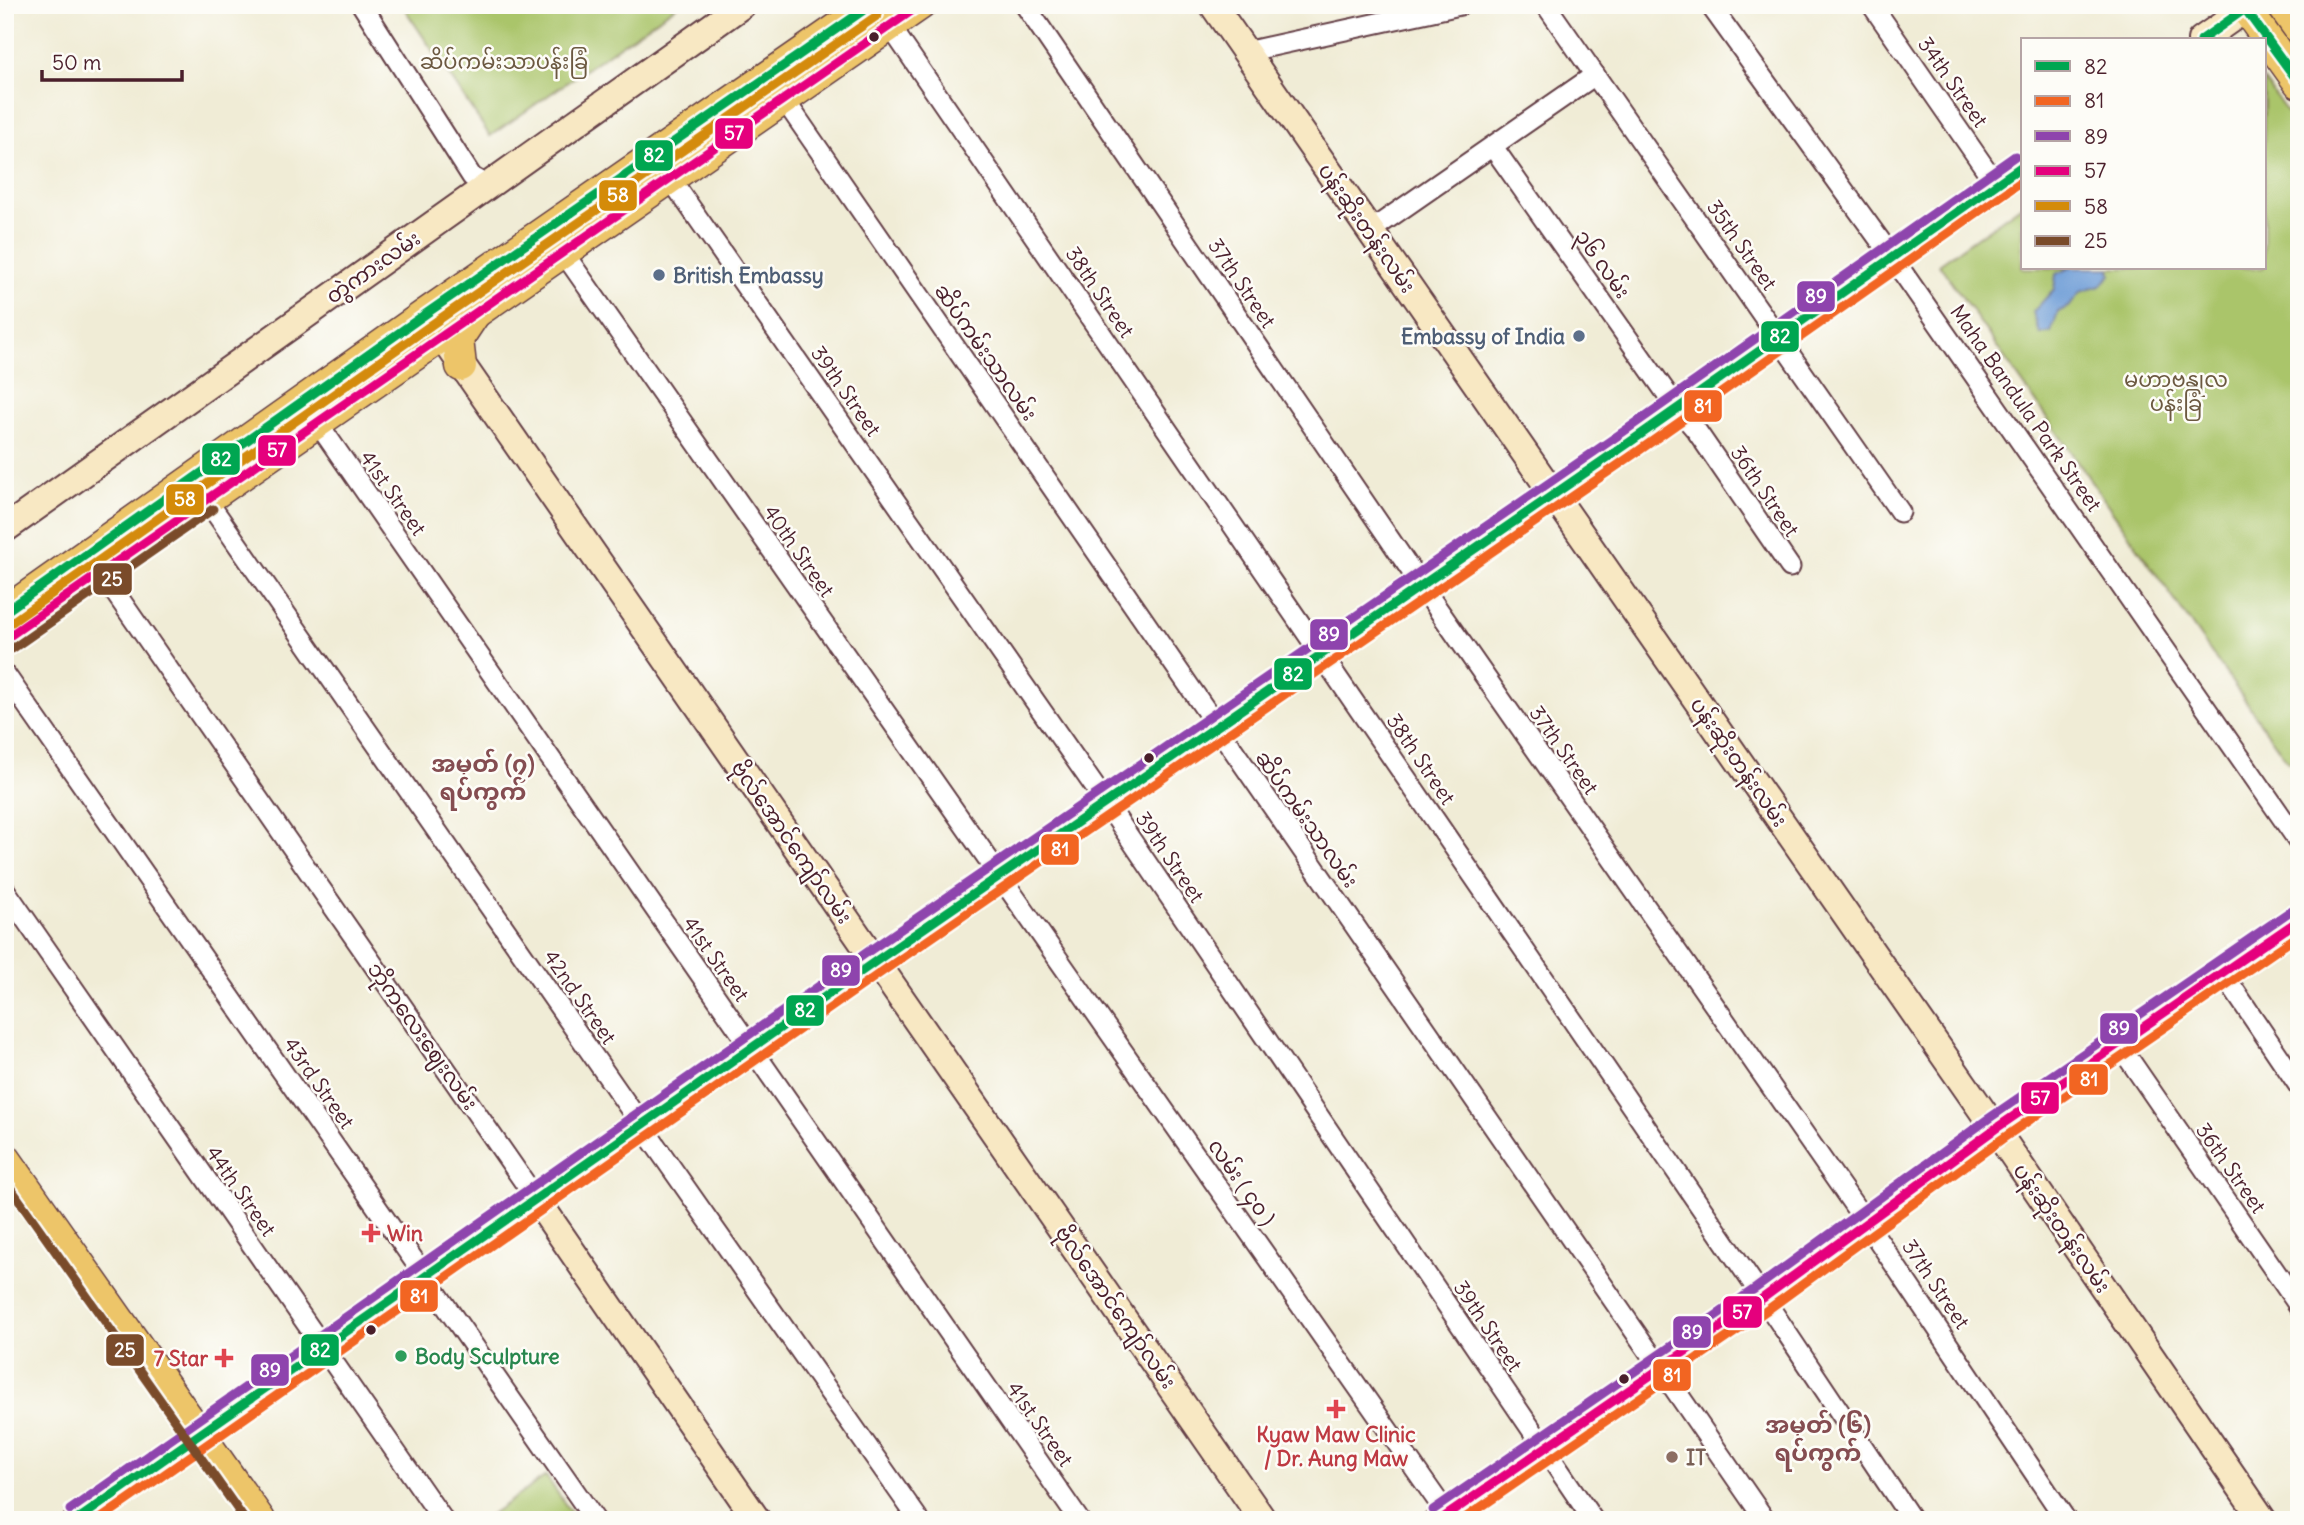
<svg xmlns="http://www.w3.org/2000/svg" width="2304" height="1525" font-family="Delius,'Noto Sans Myanmar',sans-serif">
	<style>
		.green { fill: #aac56b; stroke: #7a724b; stroke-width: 2 }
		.water { fill: #6e9dd7; stroke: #5c5e81; stroke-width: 2 }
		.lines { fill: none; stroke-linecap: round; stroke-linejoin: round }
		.street-casing { stroke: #633e45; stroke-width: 23 }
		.secondary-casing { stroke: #633e45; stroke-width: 30 }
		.primary-casing { stroke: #633e45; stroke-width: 33 }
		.street { stroke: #fff; stroke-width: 19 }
		.secondary { stroke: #f8e8c3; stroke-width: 26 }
		.primary { stroke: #edc569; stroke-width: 30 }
		.bus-1-casing { stroke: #fdfcf7; stroke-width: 14 }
		.bus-2-casing { stroke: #fdfcf7; stroke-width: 14 }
		.bus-3-casing { stroke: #fdfcf7; stroke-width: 14 }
		.bus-4-casing { stroke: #fdfcf7; stroke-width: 14 }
		.bus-5-casing { stroke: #fdfcf7; stroke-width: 14 }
		.bus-6-casing { stroke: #fdfcf7; stroke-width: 14 }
		.bus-1 { stroke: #00a651; stroke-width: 9 }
		.bus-2 { stroke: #f26522; stroke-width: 9 }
		.bus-3 { stroke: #8e44ad; stroke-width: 9 }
		.bus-4 { stroke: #e5007d; stroke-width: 9 }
		.bus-5 { stroke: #d48b09; stroke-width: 9 }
		.bus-6 { stroke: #7a4b2a; stroke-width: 9 }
		.bus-dot { fill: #4a1f2b; stroke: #fdfcf7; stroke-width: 2.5 }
		.service-dot { fill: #5c6f8a; stroke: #fdfcf7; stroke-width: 2.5 }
		.health-dot { fill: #e0444e; stroke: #fdfcf7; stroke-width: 2.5 }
		.leisure-dot { fill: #2e9e5b; stroke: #fdfcf7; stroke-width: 2.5 }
		.education-dot { fill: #8d6e63; stroke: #fdfcf7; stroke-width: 2.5 }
		.labels { text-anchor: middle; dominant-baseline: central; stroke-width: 5; stroke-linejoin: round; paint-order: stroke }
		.park-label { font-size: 21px; fill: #6c5941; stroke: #fdfcf7 }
		.street-label { font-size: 21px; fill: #4a1f2b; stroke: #fdfcf7 }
		.service-label { font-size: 21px; font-weight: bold; fill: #4e5e75; stroke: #fdfcf7; text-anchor: start }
		.health-label { font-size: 21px; font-weight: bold; fill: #be3a42; stroke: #fdfcf7; text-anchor: start }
		.leisure-label { font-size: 21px; font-weight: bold; fill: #27864d; stroke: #fdfcf7; text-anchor: start }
		.education-label { font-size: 21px; font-weight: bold; fill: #785e54; stroke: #fdfcf7; text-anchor: start }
		.quarter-label { font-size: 24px; font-weight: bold; fill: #854d51; stroke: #fdfcf7 }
		.line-badge { stroke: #fdfcf7; stroke-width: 2.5 }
		.badge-label { font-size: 19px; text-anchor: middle; font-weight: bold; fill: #fff }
	</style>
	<rect width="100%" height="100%" fill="#fdfcf7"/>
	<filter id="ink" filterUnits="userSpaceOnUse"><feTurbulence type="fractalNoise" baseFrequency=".0143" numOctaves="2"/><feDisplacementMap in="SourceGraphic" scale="14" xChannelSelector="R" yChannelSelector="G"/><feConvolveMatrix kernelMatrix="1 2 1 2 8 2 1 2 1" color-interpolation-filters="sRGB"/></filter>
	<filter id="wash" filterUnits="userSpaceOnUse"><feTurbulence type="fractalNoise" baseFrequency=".00686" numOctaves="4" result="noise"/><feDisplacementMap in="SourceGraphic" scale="28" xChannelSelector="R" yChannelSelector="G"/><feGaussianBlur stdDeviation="1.57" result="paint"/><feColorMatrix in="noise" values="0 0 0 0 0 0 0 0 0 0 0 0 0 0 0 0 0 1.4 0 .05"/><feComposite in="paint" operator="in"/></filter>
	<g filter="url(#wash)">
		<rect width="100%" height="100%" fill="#f0ecd6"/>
		<g class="green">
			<path d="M402,5H678L490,136Z"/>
			<path d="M2264,80L2299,129V754L2288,762L1939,264L2022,205V268H2264Z"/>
			<path d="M546,1476L576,1520H483Z"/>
		</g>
		<path class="water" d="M2070,268H2110L2111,275L2100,286L2080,292L2070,306L2058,312L2051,332L2040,334L2033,312L2054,289L2056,274Z"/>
	</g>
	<g filter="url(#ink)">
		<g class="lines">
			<defs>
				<g id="street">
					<path d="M362,5L472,177L488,186"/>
					<path d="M1025,5L1421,585L1874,1234L2066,1520"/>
					<path d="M1546,5L1900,512"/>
					<path d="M1710,5L1892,257L2299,842"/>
					<path d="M1872,5L1996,184"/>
					<path d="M890,26L1770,1308L1912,1520"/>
					<path d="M1245,52L1460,5"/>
					<path d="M779,92L1765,1520"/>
					<path d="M1493,147L1677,408L1696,430L1790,567"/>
					<path d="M665,171L1106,803L1593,1520"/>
					<path d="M1370,231L1595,75"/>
					<path d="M563,252L1451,1520"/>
					<path d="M317,422L1079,1520"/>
					<path d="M206,499L642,1126L919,1520"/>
					<path d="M96,565L536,1199"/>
					<path d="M5,674L595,1520"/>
					<path d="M5,890L441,1517"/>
					<path d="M2222,972L2299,1086"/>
					<path d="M2118,1043L2299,1306"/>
				</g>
				<g id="secondary">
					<path d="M1213,5L1995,1129L2263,1520"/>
					<path d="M2201,40L2251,5"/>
					<path d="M451,349L1263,1520"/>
					<path d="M5,529L742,5"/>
					<path d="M536,1199L757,1520"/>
					<path d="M77,1520L876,961L1630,442L2022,166"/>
				</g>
				<g id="primary">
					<path d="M2243,5L2299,83"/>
					<path d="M2282,5L2299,29"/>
					<path d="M461,366L458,339L474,315"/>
					<path d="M5,612L427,313L871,5"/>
					<path d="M5,639L920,5"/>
					<path d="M5,1158L260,1520"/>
					<path d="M1440,1520L1763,1298L1995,1129L2299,920"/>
				</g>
			</defs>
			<use href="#street" class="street-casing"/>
			<use href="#secondary" class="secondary-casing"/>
			<use href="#primary" class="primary-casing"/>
			<use href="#street" class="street"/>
			<use href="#secondary" class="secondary"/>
			<use href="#primary" class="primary"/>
			<defs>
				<g id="bus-1">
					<path d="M2201,40L2245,9L2299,83"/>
					<path d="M5,612L427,313L871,5"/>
					<path d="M77,1520L876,961L1630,442L2022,166"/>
				</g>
				<g id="bus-2">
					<path d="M99,1520L883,971L1637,452L2022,181"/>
					<path d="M1462,1520L1770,1308L2002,1139L2299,935"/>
				</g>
				<g id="bus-3">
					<path d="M70,1510L869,951L1623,432L2015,156"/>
					<path d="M1433,1510L1756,1288L1988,1119L2292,910"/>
				</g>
				<g id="bus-4">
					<path d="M5,639L920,5"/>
					<path d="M1440,1520L1763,1298L1995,1129L2299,920"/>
				</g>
				<path id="bus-5" d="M12,622L434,323L878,15"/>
				<g id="bus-6">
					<path d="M12,649L213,509"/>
					<path d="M5,1180L245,1520"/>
				</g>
			</defs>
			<use href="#bus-1" class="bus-1-casing"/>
			<use href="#bus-2" class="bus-2-casing"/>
			<use href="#bus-3" class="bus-3-casing"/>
			<use href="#bus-4" class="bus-4-casing"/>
			<use href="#bus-5" class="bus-5-casing"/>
			<use href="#bus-6" class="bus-6-casing"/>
			<use href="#bus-1" class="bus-1"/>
			<use href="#bus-2" class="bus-2"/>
			<use href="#bus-3" class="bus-3"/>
			<use href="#bus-4" class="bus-4"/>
			<use href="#bus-5" class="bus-5"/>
			<use href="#bus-6" class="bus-6"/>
		</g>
	</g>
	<g class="bus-dot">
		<circle cx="874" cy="37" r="6"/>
		<circle cx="1149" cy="758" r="6"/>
		<circle cx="371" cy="1330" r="6"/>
		<circle cx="1624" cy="1379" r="6"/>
	</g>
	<g class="service-dot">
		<circle cx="659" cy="275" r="7"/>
		<circle cx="1579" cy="336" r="7"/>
	</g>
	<g class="health-dot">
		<path d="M367.5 1222.5h7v7h7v7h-7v7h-7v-7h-7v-7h7z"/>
		<path d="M220.5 1347.5h7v7h7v7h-7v7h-7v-7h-7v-7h7z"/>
		<path d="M1332.5 1398.5h7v7h7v7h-7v7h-7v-7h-7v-7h7z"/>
	</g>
	<circle class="leisure-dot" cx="401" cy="1356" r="7"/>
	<circle class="education-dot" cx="1672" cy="1457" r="7"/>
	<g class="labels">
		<g class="park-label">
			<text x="504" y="61">ဆိပ်ကမ်းသာပန်းခြံ</text>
			<text x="2176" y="379">မဟာဗန္ဓုလ<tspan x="2176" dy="24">ပန်းခြံ</tspan></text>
		</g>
		<g class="street-label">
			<text transform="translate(1953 82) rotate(55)">34th Street</text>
			<text transform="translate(1367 228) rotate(55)">ပန်းဆိုးတန်းလမ်း</text>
			<text transform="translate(1742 245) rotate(55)">35th Street</text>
			<text transform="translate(1603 264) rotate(55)">၃၆ လမ်း</text>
			<text transform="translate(373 267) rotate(-35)">တွဲကားလမ်း</text>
			<text transform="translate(1242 283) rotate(56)">37th Street</text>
			<text transform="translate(1100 292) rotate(56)">38th Street</text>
			<text transform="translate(986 352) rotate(55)">ဆိပ်ကမ်းသာလမ်း</text>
			<text transform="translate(846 391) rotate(55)">39th Street</text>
			<text transform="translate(2026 408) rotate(55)">Maha Bandula Park Street</text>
			<text transform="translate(1765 491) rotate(56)">36th Street</text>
			<text transform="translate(393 493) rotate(55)">41st Street</text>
			<text transform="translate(799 551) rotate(55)">40th Street</text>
			<text transform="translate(1564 750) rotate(55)">37th Street</text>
			<text transform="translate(1421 759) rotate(56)">38th Street</text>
			<text transform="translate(1739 762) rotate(55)">ပန်းဆိုးတန်းလမ်း</text>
			<text transform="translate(1307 819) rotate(55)">ဆိပ်ကမ်းသာလမ်း</text>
			<text transform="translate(792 842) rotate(55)">ဗိုလ်အောင်ကျော်လမ်း</text>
			<text transform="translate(1170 857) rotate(56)">39th Street</text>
			<text transform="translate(716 959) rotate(55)">41st Street</text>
			<text transform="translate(580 997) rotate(55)">42nd Street</text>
			<text transform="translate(423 1036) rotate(55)">ဘိုကလေးဈေးလမ်း</text>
			<text transform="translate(319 1083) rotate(55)">43rd Street</text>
			<text transform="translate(2231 1168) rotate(55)">36th Street</text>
			<text transform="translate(1242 1182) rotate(55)">လမ်း ( ၄၀ )</text>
			<text transform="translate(241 1191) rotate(55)">44th Street</text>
			<text transform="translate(2062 1228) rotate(55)">ပန်းဆိုးတန်းလမ်း</text>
			<text transform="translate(1936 1284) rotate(56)">37th Street</text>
			<text transform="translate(1116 1307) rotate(55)">ဗိုလ်အောင်ကျော်လမ်း</text>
			<text transform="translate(1488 1326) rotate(56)">39th Street</text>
			<text transform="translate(1040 1424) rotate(55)">41st Street</text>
		</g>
		<g class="service-label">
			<text x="673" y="275">British Embassy</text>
			<text x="1565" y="336" text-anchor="end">Embassy of India</text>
		</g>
		<g class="health-label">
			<text x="387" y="1233">Win</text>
			<text x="208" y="1358" text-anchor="end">7 Star</text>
			<text x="1336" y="1434" text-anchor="middle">Kyaw Maw Clinic<tspan x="1336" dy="24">/ Dr. Aung Maw</tspan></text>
		</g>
		<g class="leisure-label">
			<text x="415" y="1356">Body Sculpture</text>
		</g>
		<g class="education-label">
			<text x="1686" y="1457">IT</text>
		</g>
		<g class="quarter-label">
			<text x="483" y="763">အမှတ် (၇)<tspan x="483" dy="28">ရပ်ကွက်</tspan></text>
			<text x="1818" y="1424">အမှတ် (၆)<tspan x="1818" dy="28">ရပ်ကွက်</tspan></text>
		</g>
	</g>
	<g class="line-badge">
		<rect x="714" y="117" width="40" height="33" rx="7" fill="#e5007d"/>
		<rect x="634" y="139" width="40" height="33" rx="7" fill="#00a651"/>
		<rect x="598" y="179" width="40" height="33" rx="7" fill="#d48b09"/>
		<rect x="1796" y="280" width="40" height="33" rx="7" fill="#8e44ad"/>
		<rect x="1760" y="320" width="40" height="33" rx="7" fill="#00a651"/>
		<rect x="1683" y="389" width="40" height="34" rx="7" fill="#f26522"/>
		<rect x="257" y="434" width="40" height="33" rx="7" fill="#e5007d"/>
		<rect x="201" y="442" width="40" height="34" rx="7" fill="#00a651"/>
		<rect x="165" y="483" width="40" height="33" rx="7" fill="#d48b09"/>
		<rect x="92" y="562" width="41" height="34" rx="7" fill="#7a4b2a"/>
		<rect x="1309" y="618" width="40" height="33" rx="7" fill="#8e44ad"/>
		<rect x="1273" y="657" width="40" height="34" rx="7" fill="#00a651"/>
		<rect x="1040" y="833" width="40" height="33" rx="7" fill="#f26522"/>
		<rect x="821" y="954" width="40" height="33" rx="7" fill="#8e44ad"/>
		<rect x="785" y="994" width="40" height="33" rx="7" fill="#00a651"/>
		<rect x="2099" y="1012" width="40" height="33" rx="7" fill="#8e44ad"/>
		<rect x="2068" y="1063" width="41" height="33" rx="7" fill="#f26522"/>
		<rect x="2020" y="1081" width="40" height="34" rx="7" fill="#e5007d"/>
		<rect x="399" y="1279" width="40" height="34" rx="7" fill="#f26522"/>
		<rect x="1722" y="1295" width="41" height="34" rx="7" fill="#e5007d"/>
		<rect x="1672" y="1315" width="40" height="34" rx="7" fill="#8e44ad"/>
		<rect x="105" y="1333" width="40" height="34" rx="7" fill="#7a4b2a"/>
		<rect x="300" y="1333" width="40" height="34" rx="7" fill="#00a651"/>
		<rect x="250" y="1353" width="40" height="34" rx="7" fill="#8e44ad"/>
		<rect x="1652" y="1358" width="40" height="34" rx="7" fill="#f26522"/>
	</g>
	<g class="badge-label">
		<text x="734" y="140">57</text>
		<text x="654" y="162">82</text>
		<text x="618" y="202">58</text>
		<text x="1816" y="303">89</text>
		<text x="1780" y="343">82</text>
		<text x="1703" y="413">81</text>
		<text x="277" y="457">57</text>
		<text x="221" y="466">82</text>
		<text x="185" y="506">58</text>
		<text x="112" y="586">25</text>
		<text x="1329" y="641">89</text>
		<text x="1293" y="681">82</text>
		<text x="1060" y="856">81</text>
		<text x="841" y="977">89</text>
		<text x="805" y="1017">82</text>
		<text x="2119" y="1035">89</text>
		<text x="2089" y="1086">81</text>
		<text x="2040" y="1105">57</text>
		<text x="419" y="1303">81</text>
		<text x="1742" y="1319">57</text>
		<text x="1692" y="1339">89</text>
		<text x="125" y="1357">25</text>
		<text x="320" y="1357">82</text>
		<text x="270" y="1377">89</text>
		<text x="1672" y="1382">81</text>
	</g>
	<rect width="2304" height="1525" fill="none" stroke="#fdfcf7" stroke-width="28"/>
	<rect x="2021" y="38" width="245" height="231" fill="#fdfcf7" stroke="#b5a4a5" stroke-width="2"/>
	<rect x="2035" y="61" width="35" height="10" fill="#00a651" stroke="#b5a4a5" stroke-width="2"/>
	<text x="2084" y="74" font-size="21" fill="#4a1f2b">82</text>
	<rect x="2035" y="96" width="35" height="10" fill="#f26522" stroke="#b5a4a5" stroke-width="2"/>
	<text x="2084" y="108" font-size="21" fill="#4a1f2b">81</text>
	<rect x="2035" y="131" width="35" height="10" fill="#8e44ad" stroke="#b5a4a5" stroke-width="2"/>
	<text x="2084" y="144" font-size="21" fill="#4a1f2b">89</text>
	<rect x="2035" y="166" width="35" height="10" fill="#e5007d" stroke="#b5a4a5" stroke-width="2"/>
	<text x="2084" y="178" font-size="21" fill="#4a1f2b">57</text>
	<rect x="2035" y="201" width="35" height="10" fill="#d48b09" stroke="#b5a4a5" stroke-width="2"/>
	<text x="2084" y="214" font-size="21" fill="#4a1f2b">58</text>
	<rect x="2035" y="236" width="35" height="10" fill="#7a4b2a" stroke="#b5a4a5" stroke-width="2"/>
	<text x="2084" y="248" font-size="21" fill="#4a1f2b">25</text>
	<path d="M42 70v10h140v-10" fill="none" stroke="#4a1f2b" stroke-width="3.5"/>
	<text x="52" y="70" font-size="21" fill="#4a1f2b" stroke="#fdfcf7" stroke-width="5" paint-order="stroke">50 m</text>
</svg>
